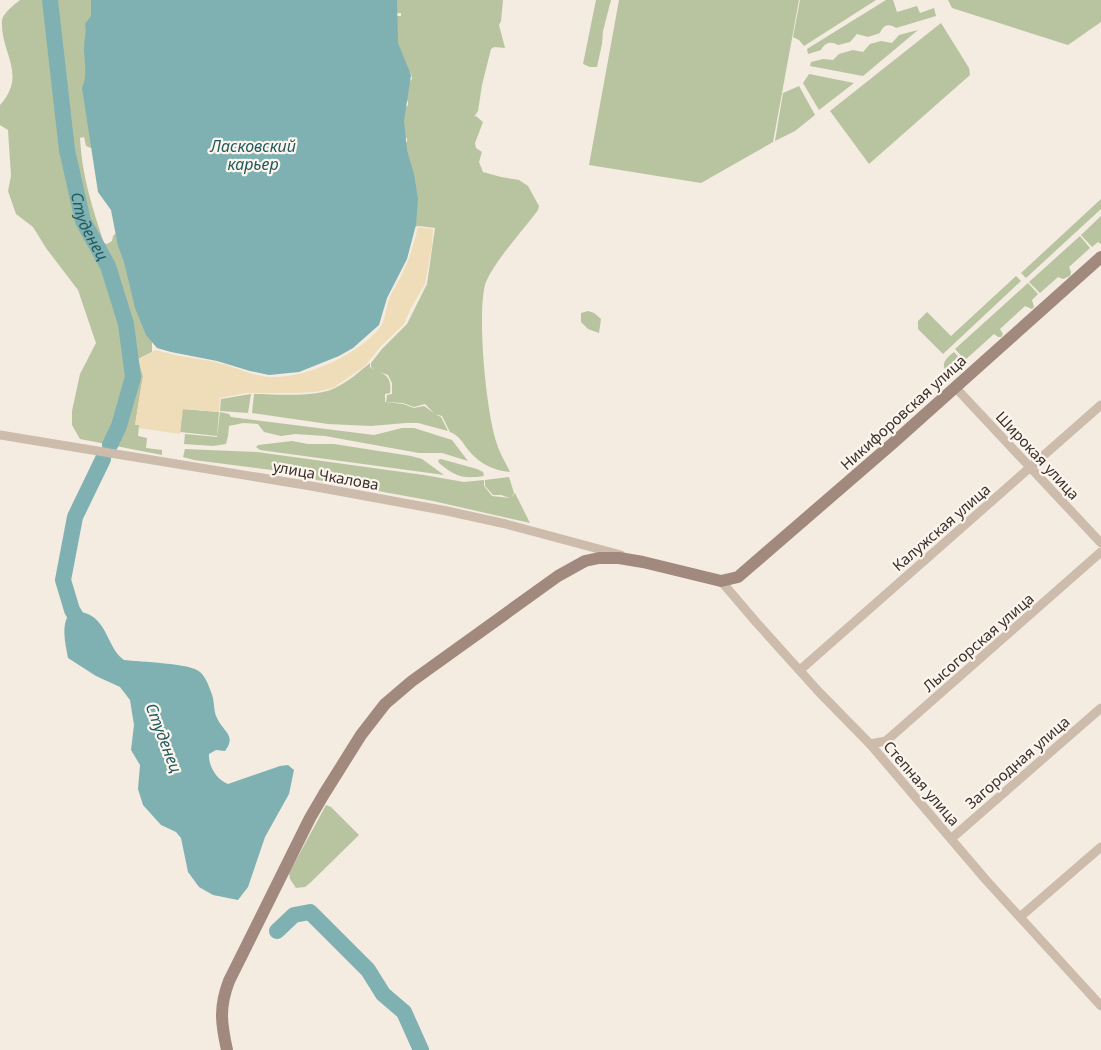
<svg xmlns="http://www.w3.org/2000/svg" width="1101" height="1050" font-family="'Noto Sans',sans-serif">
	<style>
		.green { fill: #b8c4a0; fill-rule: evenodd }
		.sand { fill: #efdcb8 }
		.water { fill: #7fb0b2 }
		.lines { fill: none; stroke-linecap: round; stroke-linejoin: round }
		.river { stroke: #7fb0b2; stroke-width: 16 }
		.street { stroke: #cdbbac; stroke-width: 9 }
		.secondary { stroke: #a18a7d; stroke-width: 12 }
		.labels { text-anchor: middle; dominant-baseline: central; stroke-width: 4.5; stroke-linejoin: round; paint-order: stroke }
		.street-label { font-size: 15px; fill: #3b302b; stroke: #fbf5ee }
		.water-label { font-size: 16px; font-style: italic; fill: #1f5a5e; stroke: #fbf5ee }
	</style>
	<rect width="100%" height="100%" fill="#f4ebe1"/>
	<g class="green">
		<path d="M20,0H108L98,147L91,148L86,146L84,137L80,138C82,176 92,207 104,243L107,244L112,241L113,236L119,230L152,338V352L138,359L143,376L135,425H139L138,436L147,438L146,448L162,450V455L80,439L72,425V411L80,374L96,343L78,290L46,248L33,227L16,214L8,191L11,176L8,130L0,125V105C28,74 0,53 2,20C4,12 14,5 20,0Z"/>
		<path d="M391,0H503L501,21L499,25L505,48L494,47L491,49L482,85L478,111L474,117L476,116L483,122L475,143L476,148L482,152L479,162L483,172L501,177L519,180L528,186L539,206L538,210C525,228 491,265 485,285C477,316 486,413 497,444C500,454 506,463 510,472C494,471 479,463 469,451C462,442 460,436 450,432L442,416L435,414L441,417L448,431L418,423H406L371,426L328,424L252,413L254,394C277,394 314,398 335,388C348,382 359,372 370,363V367L375,370L371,367V363L382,349L407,324L427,284L435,228L419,226L413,227L400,142H407V138H401L405,108L408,105V102L406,98L409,82L412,79L411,73L397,69L395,16H401V13H396ZM380,372L388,375L392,383V394L387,395L386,402L403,403L414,407L425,404L434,413L424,406L414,408L403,404L385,402V394L390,393C391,382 390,377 380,372Z"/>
		<path d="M596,0H611L603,31L602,44L597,67H590L583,64Z"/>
		<path d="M619,0H799L773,142L701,183L589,165Z"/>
		<path d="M800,0H876L804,46L799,40L793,37Z"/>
		<path d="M886,0H893L897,12L917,6L920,13L934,8L936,16L896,28C889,23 883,25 880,33L868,37L857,34L850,42L838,45C831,41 825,42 821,50L808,54L807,49Z"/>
		<path d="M948,0H1101V22L1068,45L952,8Z"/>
		<path d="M941,23L969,68L970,75L869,164L830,111Z"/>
		<path d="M918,30L863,76L810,66L811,62L823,59L833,60L839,54L853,50L863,52L870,44L881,41L892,43L899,35Z"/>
		<path d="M809,74L854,83L819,110L803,83Z"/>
		<path d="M799,86L815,115L795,131L775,141L783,93Z"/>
		<path d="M1101,199V209L1026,278L1021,273Z"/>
		<path d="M1101,216V244L1098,242L1092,247L1081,235Z"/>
		<path d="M1080,236L1090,248L1069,267L1071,272L1070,276L1063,279L1058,277L1040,293L1029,282Z"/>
		<path d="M1016,276L1021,281L943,354L918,329V321L927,312L951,336Z"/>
		<path d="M1028,283L1038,294L1032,300L1034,307L1032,309L1025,306L1000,329L1003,334L1001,337H998L994,334L965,360L955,349Z"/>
		<path d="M588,311L594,313L601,319L599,333L588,329L581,322V313Z"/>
		<path d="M954,352L965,364L954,375H951L944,368C943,360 948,357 954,352Z"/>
		<path d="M251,394L248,413L220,411L221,399Z"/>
		<path d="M182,409L219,412L217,436L180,432Z"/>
		<path d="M220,412L229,414L231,417L374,435L402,428H414L452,440L468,461L442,453H419L325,436L295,434L281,436L264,432L258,424L243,423L229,426L228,436L226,444L213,446L184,444L185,434L217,437Z"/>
		<path d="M292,441L308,444H334L411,456L422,459L444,475L260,450L256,447L258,445Z"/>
		<path d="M185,449L257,452L424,475L464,482L484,480V486L492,496L510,498L501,495H493L485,486V480L509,477L514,493L511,498L515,493L530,523L433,501L301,477L296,473L194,460L183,457Z"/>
		<path d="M441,459L477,469L483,472L484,476C464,479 455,477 439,463L438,460Z"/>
		<path d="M326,805L331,807L359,835L310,883L305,887L296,888L290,879L289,873Z"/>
	</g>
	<path class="sand" d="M418,227L433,229L432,246L425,284L411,308L404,324L381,346L365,366L333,388L315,392L295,393H246L220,398L219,412L183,409L180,434L139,428V425H135L143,376L138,359L156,350C175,356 195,358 215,362C234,366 251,376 270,377C304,379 361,354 381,326C386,318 386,306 390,297C393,289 399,281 402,274C410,259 414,243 418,227Z"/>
	<g class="water">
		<path d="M91,0H397L398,43L411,75L404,121L407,150L414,174L418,199L416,225L407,259L387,298L379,325L353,348L339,356L299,372L269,375L250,371L217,361L171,352L157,348L146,335L135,308L124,262L118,246L111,210L98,192L82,88C88,75 84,62 84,48C84,39 87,33 85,24L91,16Z"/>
		<path d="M72,610C77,611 83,612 88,614C108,623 108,649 124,660C139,662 191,663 200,672C205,676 209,686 211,692C215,700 213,711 217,718C223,732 237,735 225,751L216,750L209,754C208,766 217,780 228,784L280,766L288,765L294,770L289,794L265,837L248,887L238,900L213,895L199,887L188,872L181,838L176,832L161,825L143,805L138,789L140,765L131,750L134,725L130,700L120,687L96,676L68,658C65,642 60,623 72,610Z"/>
	</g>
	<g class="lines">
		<g class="river">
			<path id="s1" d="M50,0L67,150L83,221L108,266L126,324L133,377L119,426L110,445"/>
			<path d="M83,628L72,610L63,580L75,517L103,459"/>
			<path d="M277,931L294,915L310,912L368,970L383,994L404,1012L421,1050"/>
		</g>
		<g class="street">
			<path d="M955,387L1101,543"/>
			<path d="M0,435L311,486L447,511L506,524L621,555"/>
			<path d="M721,581L756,622L819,692L870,744L986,880L1101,1006"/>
			<path d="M800,670L1101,405"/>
			<path d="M870,744L886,741L1101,552"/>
			<path d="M952,838L1101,708"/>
			<path d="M1020,917L1101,847"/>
		</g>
		<path class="secondary" d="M227,1050C221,1023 219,1007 229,981L310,818L324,794L361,735L385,704L412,681L558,576L585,561L599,558H619L643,562L721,581L738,577L893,443L1101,257"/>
	</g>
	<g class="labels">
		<g class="street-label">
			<text transform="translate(903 412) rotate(-42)">Никифоровская улица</text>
			<text transform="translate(1038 455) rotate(47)">Широкая улица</text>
			<text transform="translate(326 475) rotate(10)">улица Чкалова</text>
			<text transform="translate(941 527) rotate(-41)">Калужская улица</text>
			<text transform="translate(978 642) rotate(-41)">Лысогорская улица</text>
			<text transform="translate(1017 762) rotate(-41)">Загородная улица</text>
			<text transform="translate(922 783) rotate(49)">Степная улица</text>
		</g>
		<g class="water-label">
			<text x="253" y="146">Ласковский<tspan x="253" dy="18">карьер</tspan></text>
			<text stroke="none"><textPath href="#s1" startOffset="231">Студенец</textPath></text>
			<text transform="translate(164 738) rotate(69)">Студенец</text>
		</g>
	</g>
</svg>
